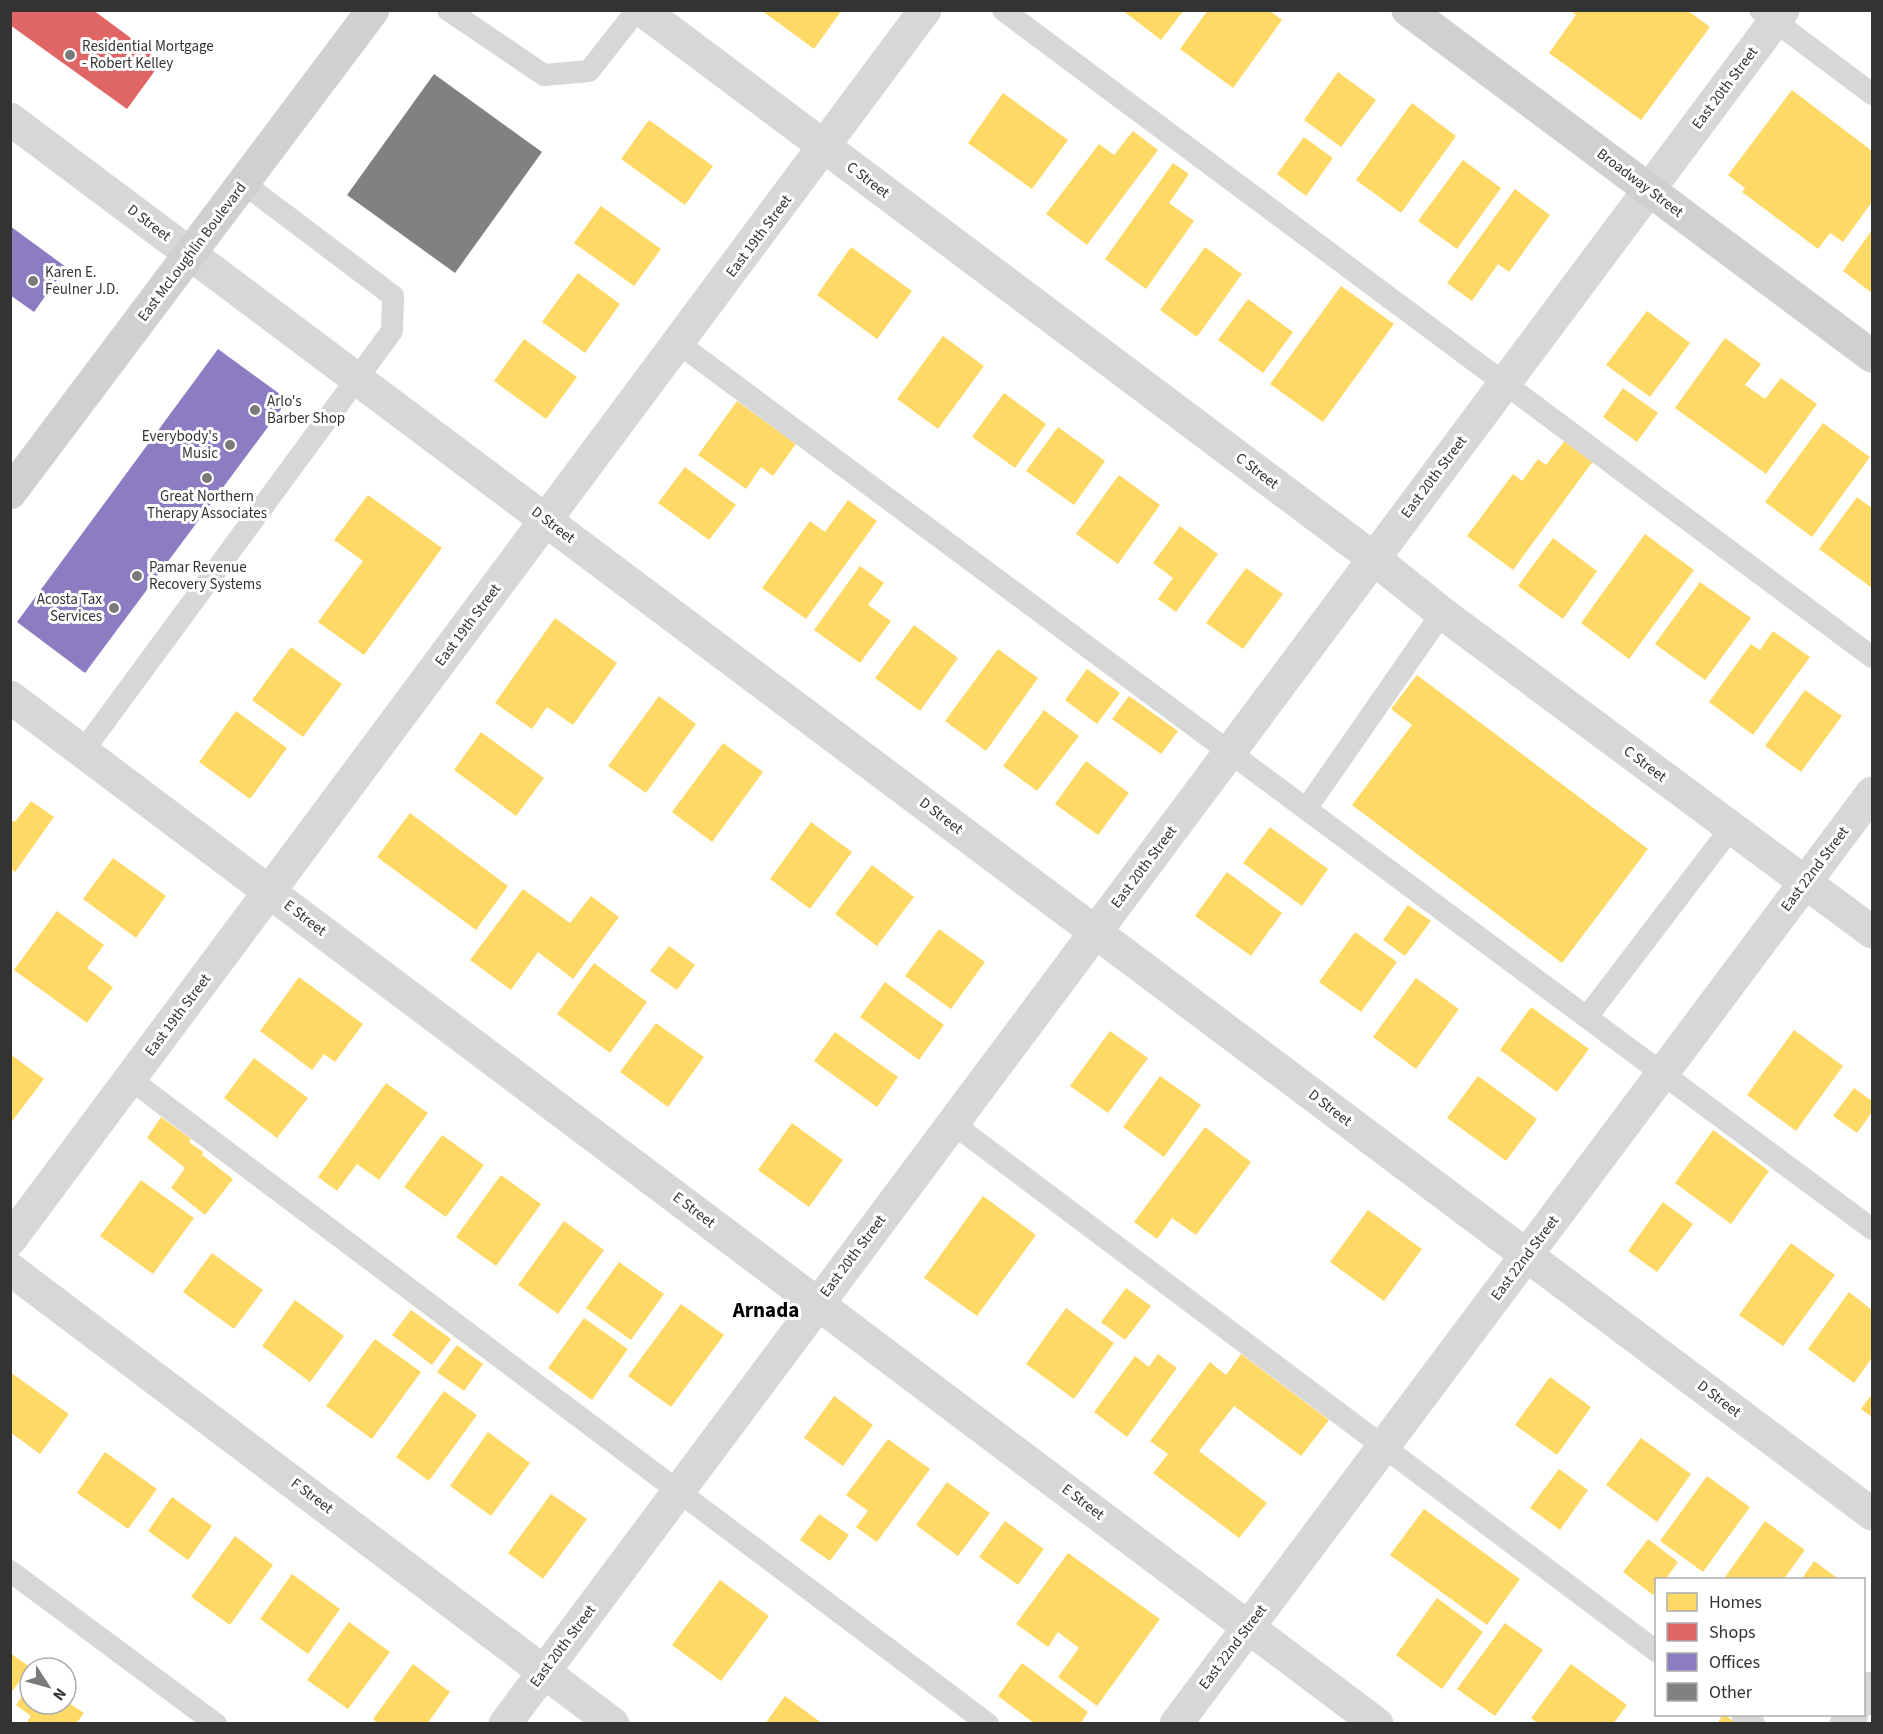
<svg xmlns="http://www.w3.org/2000/svg" width="1883" height="1734" font-family="'Source Sans 3',sans-serif">
	<style>
		.homes { fill: #ffd966 }
		.shops { fill: #e06666 }
		.offices { fill: #8e7cc3 }
		.building { fill: #818181 }
		.lines { fill: none; stroke-linecap: round; stroke-linejoin: round }
		.lane { stroke: #d7d7d7; stroke-width: 22 }
		.street { stroke: #d7d7d7; stroke-width: 33 }
		.secondary { stroke: #d0d0d0; stroke-width: 33 }
		.poi-dot { fill: #7a7a7a; stroke: #fff; stroke-width: 2 }
		.labels { text-anchor: middle; dominant-baseline: central; stroke-width: 6; stroke-linejoin: round; paint-order: stroke }
		.poi-label { font-size: 15px; fill: #333; stroke: #fff; text-anchor: start }
		.street-label { font-size: 15px; fill: #333; stroke: #fff }
		.district-label { font-size: 21px; font-weight: bold; fill: #000; stroke: #fff }
	</style>
	<rect width="100%" height="100%" fill="#fff"/>
	<g class="homes">
		<path d="M761,10H842L814,49Z"/>
		<path d="M1122,10H1184L1161,40Z"/>
		<path d="M1208,10H1269L1282,20L1233,88L1180,49Z"/>
		<path d="M1570,10H1687L1710,27L1641,120L1549,53L1576,15Z"/>
		<path d="M1338,72L1376,100L1341,147L1304,120Z"/>
		<path d="M1792,90L1872,151V202L1843,242L1830,233L1818,249L1742,192L1745,188L1728,175Z"/>
		<path d="M1003,93L1068,140L1032,189L968,143Z"/>
		<path d="M1412,103L1456,136L1401,213L1356,180Z"/>
		<path d="M649,120L713,166L685,205L621,159Z"/>
		<path d="M1133,131L1158,150L1087,245L1046,214L1099,144L1114,155Z"/>
		<path d="M1304,137L1333,158L1306,196L1277,174Z"/>
		<path d="M1463,160L1501,188L1457,249L1418,221Z"/>
		<path d="M1173,163L1189,174L1169,203L1194,221L1146,289L1105,259Z"/>
		<path d="M1515,189L1550,215L1509,272L1498,264L1472,301L1447,283Z"/>
		<path d="M601,206L661,249L634,286L574,243Z"/>
		<path d="M1872,230V293L1843,271Z"/>
		<path d="M851,247L912,291L877,339L817,295Z"/>
		<path d="M1205,247L1242,274L1197,337L1160,310Z"/>
		<path d="M578,273L620,304L585,353L542,322Z"/>
		<path d="M1341,286L1394,324L1323,422L1270,384Z"/>
		<path d="M1248,299L1293,332L1263,373L1218,340Z"/>
		<path d="M1647,311L1690,343L1650,397L1606,365Z"/>
		<path d="M943,336L984,366L938,429L897,399Z"/>
		<path d="M1725,338L1761,364L1745,385L1765,399L1781,378L1817,404L1766,474L1675,408Z"/>
		<path d="M524,339L577,377L546,419L494,381Z"/>
		<path d="M1623,388L1658,413L1637,442L1603,417Z"/>
		<path d="M1004,393L1046,424L1015,468L972,437Z"/>
		<path d="M737,401L796,444L773,476L761,467L746,489L698,455Z"/>
		<path d="M1823,423L1870,457L1812,537L1765,502Z"/>
		<path d="M1058,427L1105,461L1074,505L1026,471Z"/>
		<path d="M1566,439L1594,460L1513,570L1467,536L1513,474L1522,481L1538,459L1546,465Z"/>
		<path d="M685,467L736,505L709,540L658,503Z"/>
		<path d="M1119,475L1160,505L1118,564L1076,534Z"/>
		<path d="M368,495L442,548L364,655L318,622L363,561L334,540Z"/>
		<path d="M1857,497L1872,508V588L1819,549Z"/>
		<path d="M848,500L877,521L806,619L762,588L810,521L825,532Z"/>
		<path d="M1180,526L1218,554L1176,612L1158,599L1173,578L1153,563Z"/>
		<path d="M1645,534L1694,570L1629,659L1581,623Z"/>
		<path d="M1553,538L1597,571L1563,619L1518,586Z"/>
		<path d="M860,566L884,583L868,605L891,621L860,663L814,630Z"/>
		<path d="M1246,568L1283,594L1243,649L1206,623Z"/>
		<path d="M1700,582L1751,618L1705,680L1655,644Z"/>
		<path d="M555,618L617,663L573,725L547,707L532,729L495,703Z"/>
		<path d="M914,625L958,658L920,711L875,678Z"/>
		<path d="M1773,631L1810,657L1753,735L1709,702L1751,644L1760,650Z"/>
		<path d="M291,647L342,684L303,737L252,700Z"/>
		<path d="M998,649L1038,678L986,751L945,721Z"/>
		<path d="M1087,669L1120,693L1097,724L1065,700Z"/>
		<path d="M1417,675L1648,849L1562,963L1352,805L1412,725L1391,709Z"/>
		<path d="M1805,690L1842,716L1801,772L1765,746Z"/>
		<path d="M659,696L696,724L646,793L608,766Z"/>
		<path d="M1129,696L1178,731L1161,754L1112,719Z"/>
		<path d="M1044,710L1079,736L1037,791L1003,766Z"/>
		<path d="M236,711L287,748L250,799L199,762Z"/>
		<path d="M481,732L544,778L516,816L454,770Z"/>
		<path d="M723,743L763,772L712,842L672,812Z"/>
		<path d="M1086,761L1129,793L1098,835L1055,804Z"/>
		<path d="M31,801L54,817L15,872L10,868V819L15,822Z"/>
		<path d="M410,813L508,886L476,930L377,857Z"/>
		<path d="M811,822L852,852L810,909L770,879Z"/>
		<path d="M1270,827L1328,869L1302,906L1243,863Z"/>
		<path d="M113,858L166,896L136,938L83,899Z"/>
		<path d="M872,865L914,897L877,946L835,914Z"/>
		<path d="M1227,872L1282,913L1251,956L1195,916Z"/>
		<path d="M523,889L570,923L591,896L619,917L573,979L538,952L511,990L470,960Z"/>
		<path d="M1408,905L1431,921L1405,956L1383,940Z"/>
		<path d="M57,911L104,945L87,968L113,987L87,1023L14,970Z"/>
		<path d="M939,929L985,962L951,1009L905,976Z"/>
		<path d="M1355,932L1397,962L1361,1012L1319,982Z"/>
		<path d="M669,946L695,965L677,990L650,971Z"/>
		<path d="M594,963L647,1002L610,1053L557,1014Z"/>
		<path d="M299,977L363,1024L335,1062L324,1054L312,1070L260,1031Z"/>
		<path d="M1416,978L1459,1009L1416,1069L1373,1037Z"/>
		<path d="M885,982L944,1025L919,1060L860,1017Z"/>
		<path d="M1531,1007L1589,1049L1557,1092L1500,1050Z"/>
		<path d="M656,1023L704,1057L668,1107L620,1072Z"/>
		<path d="M1794,1030L1843,1066L1796,1131L1747,1095Z"/>
		<path d="M1110,1031L1148,1058L1108,1113L1070,1086Z"/>
		<path d="M835,1032L898,1077L877,1107L814,1061Z"/>
		<path d="M10,1054L44,1079L10,1124Z"/>
		<path d="M254,1058L308,1098L277,1138L224,1098Z"/>
		<path d="M1160,1076L1201,1105L1164,1157L1123,1127Z"/>
		<path d="M1478,1076L1537,1119L1506,1161L1447,1118Z"/>
		<path d="M386,1083L428,1113L379,1180L357,1164L337,1191L318,1177Z"/>
		<path d="M1854,1088L1872,1101V1112L1857,1133L1833,1116Z"/>
		<path d="M161,1117L191,1139L189,1142L203,1152L202,1155L233,1179L205,1215L171,1188L185,1168L147,1138Z"/>
		<path d="M792,1123L843,1160L809,1207L758,1170Z"/>
		<path d="M1205,1127L1251,1162L1196,1235L1172,1218L1157,1239L1134,1222Z"/>
		<path d="M1713,1130L1769,1171L1731,1224L1675,1183Z"/>
		<path d="M442,1135L484,1165L446,1217L404,1187Z"/>
		<path d="M501,1175L541,1204L496,1266L456,1237Z"/>
		<path d="M141,1180L194,1218L153,1274L100,1236Z"/>
		<path d="M983,1196L1036,1235L977,1316L924,1278Z"/>
		<path d="M1663,1202L1693,1224L1657,1272L1628,1251Z"/>
		<path d="M1368,1210L1422,1249L1384,1301L1330,1262Z"/>
		<path d="M564,1221L604,1250L558,1314L518,1285Z"/>
		<path d="M1791,1243L1835,1275L1783,1346L1739,1315Z"/>
		<path d="M212,1253L263,1290L234,1329L183,1292Z"/>
		<path d="M619,1262L664,1294L631,1340L586,1308Z"/>
		<path d="M1126,1288L1151,1306L1125,1340L1101,1322Z"/>
		<path d="M1849,1292L1872,1310V1358L1854,1383L1808,1349Z"/>
		<path d="M295,1300L344,1336L310,1382L262,1346Z"/>
		<path d="M681,1304L724,1335L671,1407L628,1376Z"/>
		<path d="M1066,1308L1114,1343L1074,1399L1026,1364Z"/>
		<path d="M411,1310L451,1339L432,1365L392,1335Z"/>
		<path d="M584,1318L628,1349L592,1400L548,1368Z"/>
		<path d="M375,1339L421,1372L372,1439L326,1406Z"/>
		<path d="M457,1345L483,1364L464,1391L437,1372Z"/>
		<path d="M1158,1354L1177,1368L1127,1437L1094,1412L1135,1356L1149,1367Z"/>
		<path d="M1241,1354L1329,1420L1301,1456L1234,1406L1199,1451L1267,1503L1239,1538L1153,1473L1168,1454L1150,1441L1210,1362L1226,1375Z"/>
		<path d="M10,1372L69,1414L40,1454L10,1432Z"/>
		<path d="M1550,1377L1591,1407L1557,1455L1515,1425Z"/>
		<path d="M444,1391L477,1415L429,1481L396,1457Z"/>
		<path d="M1872,1394V1417L1861,1409Z"/>
		<path d="M834,1396L873,1425L843,1466L804,1438Z"/>
		<path d="M488,1432L530,1463L491,1516L450,1486Z"/>
		<path d="M1641,1438L1691,1474L1657,1522L1606,1485Z"/>
		<path d="M888,1439L930,1469L877,1542L856,1527L868,1511L846,1495Z"/>
		<path d="M105,1452L157,1489L128,1529L77,1493Z"/>
		<path d="M1559,1469L1588,1490L1560,1530L1530,1508Z"/>
		<path d="M1707,1476L1750,1507L1703,1572L1660,1541Z"/>
		<path d="M947,1482L990,1513L958,1556L916,1525Z"/>
		<path d="M551,1494L587,1519L543,1579L508,1553Z"/>
		<path d="M172,1497L212,1526L188,1560L148,1531Z"/>
		<path d="M1424,1509L1520,1579L1487,1625L1390,1555Z"/>
		<path d="M819,1514L849,1535L830,1561L800,1540Z"/>
		<path d="M1005,1521L1044,1549L1018,1585L979,1557Z"/>
		<path d="M1765,1521L1805,1550L1783,1580H1723Z"/>
		<path d="M235,1536L273,1565L230,1625L191,1597Z"/>
		<path d="M1648,1539L1678,1562L1665,1580H1656V1591L1653,1595L1623,1572Z"/>
		<path d="M1068,1553L1160,1619L1097,1706L1058,1677L1079,1648L1058,1632L1048,1647L1016,1624Z"/>
		<path d="M1814,1561L1840,1580H1801Z"/>
		<path d="M292,1574L340,1609L308,1654L260,1619Z"/>
		<path d="M720,1580L769,1616L721,1681L672,1645Z"/>
		<path d="M1437,1598L1483,1632L1442,1689L1396,1655Z"/>
		<path d="M349,1622L390,1652L348,1709L307,1680Z"/>
		<path d="M1505,1623L1543,1650L1495,1716L1457,1689Z"/>
		<path d="M10,1653L30,1667L10,1694Z"/>
		<path d="M1022,1663L1088,1712L1080,1724H1035L998,1696Z"/>
		<path d="M413,1664L450,1692L427,1724H379L373,1719Z"/>
		<path d="M1571,1664L1627,1705L1613,1724H1539L1531,1718Z"/>
		<path d="M30,1685V1704H66V1701L84,1713L76,1724H26L31,1716L16,1705Z"/>
		<path d="M785,1696L823,1724H765Z"/>
		<path d="M1723,1714H1724L1737,1724H1717Z"/>
	</g>
	<path class="shops" d="M10,10H93L162,61L127,109L10,25Z"/>
	<g class="offices">
		<path d="M10,226L66,267L34,312L10,295Z"/>
		<path d="M218,349L288,400L85,673L17,622Z"/>
	</g>
	<path class="building" d="M434,74L542,152L455,273L347,195Z"/>
	<g class="lines">
		<g class="lane">
			<path d="M448,10L544,75L589,71L637,10"/>
			<path d="M1003,10L1872,657"/>
			<path d="M1760,10L1872,94"/>
			<path d="M678,343L1872,1229"/>
			<path d="M83,751L392,331L393,296L243,183"/>
			<path d="M1306,809L1442,613"/>
			<path d="M1587,1017L1731,828"/>
			<path d="M130,1079L988,1724"/>
			<path d="M952,1123L1656,1651"/>
			<path d="M10,1571L216,1724"/>
			<path d="M1742,1714L1754,1724"/>
		</g>
		<g class="street">
			<path d="M642,10L1373,558L1442,613L1872,932"/>
			<path d="M10,119L1872,1514"/>
			<path d="M10,697L1377,1724"/>
			<path d="M10,1240L925,10"/>
			<path d="M10,1269L613,1724"/>
			<path d="M1864,1700L1872,1688"/>
			<path d="M505,1724L1783,10"/>
			<path d="M1176,1724L1872,793"/>
			<path d="M1846,1724L1852,1714"/>
		</g>
		<g class="secondary">
			<path d="M1408,10L1872,356"/>
			<path d="M10,493L373,10"/>
		</g>
	</g>
	<g class="poi-dot">
		<circle cx="70" cy="55" r="6"/>
		<circle cx="33" cy="281" r="6"/>
		<circle cx="255" cy="410" r="6"/>
		<circle cx="230" cy="445" r="6"/>
		<circle cx="207" cy="478" r="6"/>
		<circle cx="137" cy="576" r="6"/>
		<circle cx="114" cy="608" r="6"/>
	</g>
	<g class="labels">
		<g class="poi-label">
			<text x="82" y="46">Residential Mortgage<tspan x="82" dy="17">- Robert Kelley</tspan></text>
			<text x="45" y="272">Karen E.<tspan x="45" dy="17">Feulner J.D.</tspan></text>
			<text x="267" y="401">Arlo's<tspan x="267" dy="17">Barber Shop</tspan></text>
			<text x="218" y="436" text-anchor="end">Everybody's<tspan x="218" dy="17">Music</tspan></text>
			<text x="207" y="496" text-anchor="middle">Great Northern<tspan x="207" dy="17">Therapy Associates</tspan></text>
			<text x="149" y="567">Pamar Revenue<tspan x="149" dy="17">Recovery Systems</tspan></text>
			<text x="102" y="599" text-anchor="end">Acosta Tax<tspan x="102" dy="17">Services</tspan></text>
		</g>
		<g class="street-label">
			<text transform="translate(1725 88) rotate(-53)">East 20th Street</text>
			<text transform="translate(868 180) rotate(37)">C Street</text>
			<text transform="translate(1640 183) rotate(37)">Broadway Street</text>
			<text transform="translate(149 223) rotate(37)">D Street</text>
			<text transform="translate(759 236) rotate(-53)">East 19th Street</text>
			<text transform="translate(192 252) rotate(-53)">East McLoughlin Boulevard</text>
			<text transform="translate(1257 471) rotate(37)">C Street</text>
			<text transform="translate(1434 477) rotate(-53)">East 20th Street</text>
			<text transform="translate(553 525) rotate(37)">D Street</text>
			<text transform="translate(468 625) rotate(-53)">East 19th Street</text>
			<text transform="translate(1645 764) rotate(37)">C Street</text>
			<text transform="translate(941 816) rotate(37)">D Street</text>
			<text transform="translate(1144 867) rotate(-53)">East 20th Street</text>
			<text transform="translate(1815 869) rotate(-53)">East 22nd Street</text>
			<text transform="translate(305 918) rotate(37)">E Street</text>
			<text transform="translate(178 1015) rotate(-53)">East 19th Street</text>
			<text transform="translate(1330 1108) rotate(37)">D Street</text>
			<text transform="translate(694 1210) rotate(37)">E Street</text>
			<text transform="translate(853 1256) rotate(-53)">East 20th Street</text>
			<text transform="translate(1525 1258) rotate(-53)">East 22nd Street</text>
			<text transform="translate(1719 1399) rotate(37)">D Street</text>
			<text transform="translate(312 1496) rotate(37)">F Street</text>
			<text transform="translate(1083 1502) rotate(37)">E Street</text>
			<text transform="translate(563 1646) rotate(-53)">East 20th Street</text>
			<text transform="translate(1233 1647) rotate(-53)">East 22nd Street</text>
		</g>
		<g class="district-label">
			<text x="766" y="1310">Arnada</text>
		</g>
	</g>
	<rect width="1883" height="1734" fill="none" stroke="#333333" stroke-width="24"/>
	<rect x="1655" y="1578" width="210" height="138" fill="#ffffff" stroke="#adadad" stroke-width="1.5"/>
	<rect x="1667" y="1593" width="30" height="18" fill="#ffd966" stroke="#adadad" stroke-width="1.5"/>
	<text x="1709" y="1608" font-size="18" fill="#333333">Homes</text>
	<rect x="1667" y="1623" width="30" height="18" fill="#e06666" stroke="#adadad" stroke-width="1.5"/>
	<text x="1709" y="1638" font-size="18" fill="#333333">Shops</text>
	<rect x="1667" y="1653" width="30" height="18" fill="#8e7cc3" stroke="#adadad" stroke-width="1.5"/>
	<text x="1709" y="1668" font-size="18" fill="#333333">Offices</text>
	<rect x="1667" y="1683" width="30" height="18" fill="#818181" stroke="#adadad" stroke-width="1.5"/>
	<text x="1709" y="1698" font-size="18" fill="#333333">Other</text>
	<g transform="translate(48 1686) rotate(126)"><circle r="28" fill="#ffffff" stroke="#adadad" stroke-width="1.5"/>
	<path d="M0-4.5L10 22L0 15L-10 22Z" fill="#7a7a7a"/>
	<text y="-9" font-size="16" font-weight="bold" text-anchor="middle" fill="#333333">N</text>
	</g>
</svg>
